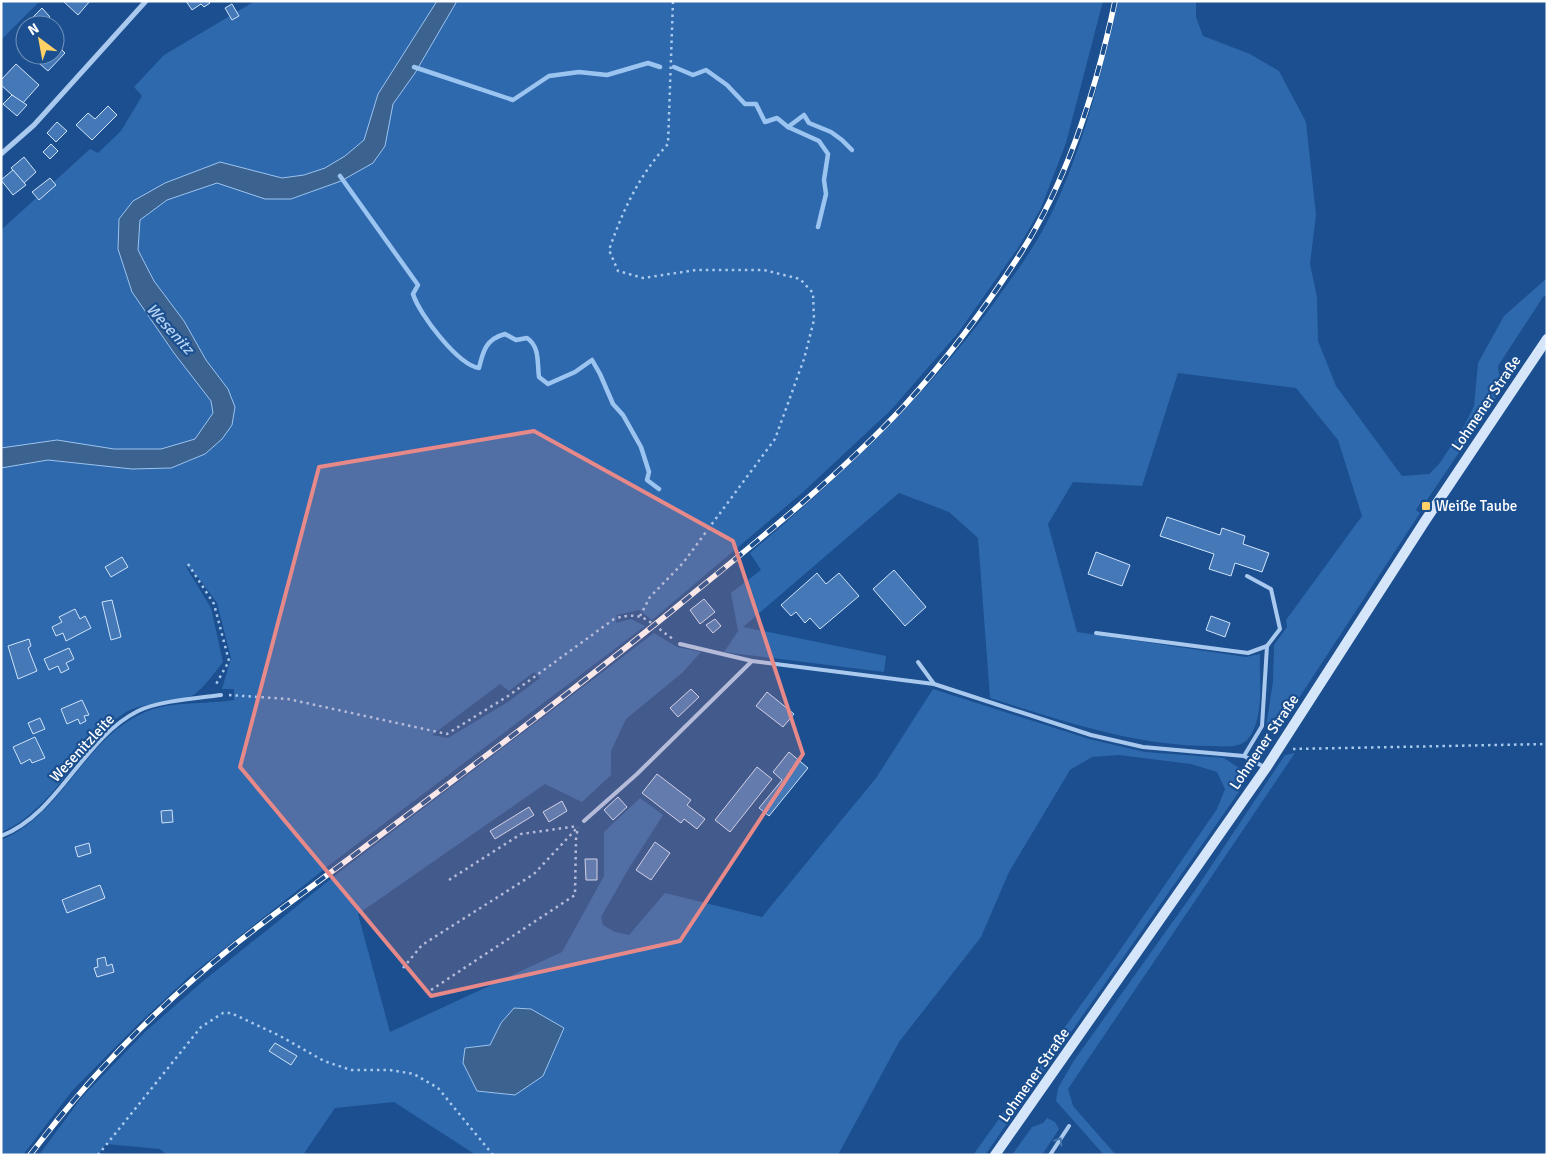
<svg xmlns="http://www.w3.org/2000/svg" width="1548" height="1156" font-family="Signika,sans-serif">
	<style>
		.green { fill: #2e69ad; fill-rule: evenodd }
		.water { fill: #3c6290; stroke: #9cc4f0 }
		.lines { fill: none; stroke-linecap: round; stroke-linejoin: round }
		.stream { stroke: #9cc4f0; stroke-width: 4.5 }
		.building { fill: #4478b7; stroke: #cfe3fa }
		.path { stroke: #a9c9ee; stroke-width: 2.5; stroke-dasharray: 2.5 4; stroke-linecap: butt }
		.service { stroke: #a9c9ee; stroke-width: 4 }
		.minor { stroke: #a9c9ee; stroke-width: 5 }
		.secondary { stroke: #d6e6fa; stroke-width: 10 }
		.rail-casing { stroke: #fff; stroke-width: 5.5 }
		.rail { stroke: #1b4f8f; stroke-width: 4; stroke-dasharray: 11; stroke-linecap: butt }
		.oneway { stroke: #4674ac }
		.marked { fill: #e88989; fill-opacity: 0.2; stroke: #e88989; stroke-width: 4; stroke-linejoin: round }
		.poi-dot { fill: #ffd166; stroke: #1b4f8f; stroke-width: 2 }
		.labels { text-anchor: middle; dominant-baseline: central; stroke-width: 4.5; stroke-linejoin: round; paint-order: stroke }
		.street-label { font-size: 15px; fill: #fff; stroke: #1b4f8f }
		.poi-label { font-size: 15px; fill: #fff; stroke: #1b4f8f; text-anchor: start }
		.water-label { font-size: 16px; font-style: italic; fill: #b5d3f5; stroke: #1b4f8f }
	</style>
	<rect width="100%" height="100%" fill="#1b4f8f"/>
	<g class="green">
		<path d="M1,1H40L1,40Z"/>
		<path d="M255,1H1103L1066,143L1041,208L1018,248L958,333L891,410L802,493L652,620L639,610L617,615L616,623L631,619L645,626L332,863L192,974L138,1024L72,1091L23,1155H1V840C62,815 83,741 141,714C170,700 204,705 234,700V689H222L231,658L217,603L198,577L185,565L211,608L223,662C215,672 206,685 196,693C183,704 143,700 123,714C79,746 52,812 1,832V230L90,149L98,153L121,131L142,96L134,87L164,55ZM534,672L540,678L508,702L448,738L432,735L500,684L509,691Z"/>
		<path d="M1117,1H1196V17L1203,36L1250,54L1279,71L1306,122L1316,215L1310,264L1317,297L1318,341L1336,386L1402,476L1429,474L1439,464L1462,430L1474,406L1478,363L1504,316L1547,278V295L1543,297L1498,366L1500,381L1499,393L1427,500L1423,499L1416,510L1420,513L1278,730L1271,733L1266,727L1273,682L1274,645L1287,627L1286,620L1362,516L1338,440L1296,388L1178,373L1142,486L1073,482L1048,524L1077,632L1246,657L1260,654C1259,680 1265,718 1248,739C1239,749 1224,746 1212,746C1134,746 1063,721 990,698L978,538L949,512L899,493L743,627L886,656L884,672L724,652L738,631L731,593L761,570L750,553C842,475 929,394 999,296C1020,267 1040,239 1055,206C1085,141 1102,72 1117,1Z"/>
		<path d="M654,633L677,647L701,652L682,673L626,719L611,751V775L582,802L545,784L358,914L390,1032L562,952L604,876V832L640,798L663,815L629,868L601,917L603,925L615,932L629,935L665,893L762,917L876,778L933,689L1089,739L1145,752L1224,758L1242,770L1241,789L985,1155H973L1116,956L1217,809L1225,789L1217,772L1191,764L1119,755L1092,757L1070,770L1009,872L981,937L899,1042L838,1155H476L394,1102L335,1108L303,1155H167L160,1149L106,1144L98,1155H39L82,1097L146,1031L202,982L342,870ZM531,1009L564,1028L515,1095L477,1091L463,1063L466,1048L490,1045Z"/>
		<path d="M1295,753L1068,1089L1073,1106L1116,1155H1104L1056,1101L1058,1088L1073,1062L1196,889L1285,755Z"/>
		<path d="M1047,1118L1055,1122L1059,1129L1042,1155H1012L1032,1127L1043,1123Z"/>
	</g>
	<g class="water">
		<path d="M437,1H457L415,73L393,104L385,146L373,163L341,181L291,199H265L217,183L167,200L140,220L138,250L154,281L184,321L206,360L228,389L235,407L232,425L222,439L205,454L171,468L132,469L48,460L1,468V448L57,440L114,449H161L195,439L213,413L211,401L174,353L132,292L118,249L119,219L133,201L165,183L220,162L282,178L304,175L325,168L345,156L364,140L378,94Z"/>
		<path d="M514,1008L531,1009L564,1028L543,1076L515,1095L477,1091L463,1063L465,1048L490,1045L501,1023Z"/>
	</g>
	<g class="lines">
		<g class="stream">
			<path d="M414,67L513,100L549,76L579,72L607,75L648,63L660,67"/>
			<path d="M674,67L693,75L706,70L727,85L745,104H756L765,122L777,118L788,127L819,141L828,154L824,180L826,194L818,227"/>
			<path d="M788,127L804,115L809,123L831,132L842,140L852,150"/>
			<path d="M340,176L418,285L413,294C419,314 458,365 479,368C483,351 486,339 505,334L516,340L527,338C540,347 537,362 539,377L548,384L575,372L592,360L600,374L613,404L623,415L641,447L649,472L647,480L659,489"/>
		</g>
	</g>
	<g class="building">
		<path d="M63,1H90L78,15Z"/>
		<path d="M186,1H208L210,3L204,7L201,4L192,10Z"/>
		<path d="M232,4L239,16L232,20L225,8Z"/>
		<path d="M42,8L50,17L41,25L33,17Z"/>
		<path d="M55,43L65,53L48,71L32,57L55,55Z"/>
		<path d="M16,64L39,85L22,104L1,85V80Z"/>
		<path d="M12,95L27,105L17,116L3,104Z"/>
		<path d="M108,106L117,115L92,140L76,125L88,113L95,119Z"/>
		<path d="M57,122L67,131L56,142L47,133Z"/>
		<path d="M51,144L58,151L50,159L43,152Z"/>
		<path d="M24,157L36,172L24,183L11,168Z"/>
		<path d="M13,170L26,185L13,195L1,180Z"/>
		<path d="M50,178L56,185L39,200L32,192Z"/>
		<path d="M1167,517L1220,535L1222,528L1245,536L1243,544L1269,553L1262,572L1235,563L1231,576L1209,569L1214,554L1160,536Z"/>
		<path d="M1096,552L1130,565L1122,586L1088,574Z"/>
		<path d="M122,557L128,567L111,577L105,567Z"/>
		<path d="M894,570L926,607L905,626L873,589Z"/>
		<path d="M817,573L826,584L839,573L859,596L820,629L810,618L805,623L796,612L791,616L781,605Z"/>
		<path d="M704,599L715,612L700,624L690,610Z"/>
		<path d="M112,600L121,637L111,640L102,602Z"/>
		<path d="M75,609L80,619L85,616L91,628L66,641L63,633L56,636L52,627L62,622L59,617Z"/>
		<path d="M1211,616L1230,623L1225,637L1206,630Z"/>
		<path d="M715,619L721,626L713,633L706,625Z"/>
		<path d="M29,639L31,646L28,648L37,671L18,679L8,646Z"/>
		<path d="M69,648L74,659L66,663L69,669L61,673L58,666L49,670L44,659Z"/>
		<path d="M691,689L699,697L678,717L670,708Z"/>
		<path d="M767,692L794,714L783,727L756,706Z"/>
		<path d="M82,700L89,715L84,716L86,721L80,724L78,719L67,724L61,709Z"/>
		<path d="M40,718L45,729L33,734L28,723Z"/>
		<path d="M35,737L45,758L32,763L30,759L21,764L13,747Z"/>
		<path d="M789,752L808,768L769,816L759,808L782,780L773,772Z"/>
		<path d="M757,767L772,779L730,832L715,820Z"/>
		<path d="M657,774L691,800L687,805L705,819L697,829L684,819L681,823L642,793Z"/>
		<path d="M618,797L627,807L613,820L604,810Z"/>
		<path d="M562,801L567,811L549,822L543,812Z"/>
		<path d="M529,807L534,815L495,839L490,831Z"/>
		<path d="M172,810L173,822L162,823L161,811Z"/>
		<path d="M655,842L670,853L651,880L636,870Z"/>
		<path d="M89,843L91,853L78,857L75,847Z"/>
		<path d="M585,859H597V880H586Z"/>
		<path d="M100,885L105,898L67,913L62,900Z"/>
		<path d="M105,957L107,966L112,964L114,972L97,977L94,968L98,967L97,959Z"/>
		<path d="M275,1043L297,1056L291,1065L269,1051Z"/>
	</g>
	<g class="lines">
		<g class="path">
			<path d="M188,564L214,604L229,661L215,686"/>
			<path d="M640,616L650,597L683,563L775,439L804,359L814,320L813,293L800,279L764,270H696L643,278L618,271L609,250C623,210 639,175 668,144L673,1"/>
			<path d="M229,695L288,699L447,734L508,696L614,619C644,609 649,623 673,639"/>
			<path d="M1293,749L1547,744"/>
			<path d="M449,880L521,834L578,826"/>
			<path d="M403,968L422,945L534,874L578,827"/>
			<path d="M431,990L575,895L576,839L578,827"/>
			<path d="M98,1155L201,1027L223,1013H231L280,1036L324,1061L351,1070H390L414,1074L438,1088L493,1155"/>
		</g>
		<g class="service">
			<path d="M1096,633L1248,653L1267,646"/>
			<path d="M680,644L752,661L934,684L1091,735L1143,747L1244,756L1266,768"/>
			<path d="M918,662L934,684"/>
			<path d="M1244,756L1262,726L1267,646L1280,629L1271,589L1247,576"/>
			<path d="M584,821L637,774L752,661"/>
			<path d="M1,836C60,813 82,739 138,711C157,701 199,698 221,695"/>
			<path d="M1050,1155L1069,1126"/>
		</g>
		<path class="minor" d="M1,154L34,125L146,1"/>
		<path class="secondary" d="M995,1155L1266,768L1425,521L1547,339"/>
		<defs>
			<path id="rail" d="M30,1155C79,1090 135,1030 196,977C251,929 312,887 370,843C474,765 578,687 679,605C756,542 836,479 904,406C947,359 987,306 1022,251C1069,177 1097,86 1115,1"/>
		</defs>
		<use href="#rail" class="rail-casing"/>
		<use href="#rail" class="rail"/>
	</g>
	<defs><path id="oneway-chevron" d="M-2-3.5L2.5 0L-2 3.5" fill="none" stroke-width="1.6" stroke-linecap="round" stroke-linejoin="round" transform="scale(1.25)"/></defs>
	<use class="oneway" href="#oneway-chevron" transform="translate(1059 1141) rotate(-57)"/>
	<path class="marked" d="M534,431L733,541L803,754L680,941L431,996L240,767L319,467Z"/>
	<rect class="poi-dot" x="1421" y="501" width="10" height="10" rx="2.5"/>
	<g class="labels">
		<g class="street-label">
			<text transform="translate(1486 403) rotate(-56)">Lohmener Straße</text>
			<text transform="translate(1264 742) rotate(-56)">Lohmener Straße</text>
			<text transform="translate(82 748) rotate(-47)">Wesenitzleite</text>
			<text transform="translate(1034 1075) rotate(-55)">Lohmener Straße</text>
		</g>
		<g class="poi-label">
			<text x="1436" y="506">Weiße Taube</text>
		</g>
		<g class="water-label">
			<text transform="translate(170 329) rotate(48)">Wesenitz</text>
		</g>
	</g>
	<rect width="1548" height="1156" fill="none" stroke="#ffffff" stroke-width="5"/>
	<g transform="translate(40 40) rotate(328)"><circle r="24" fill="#1b4f8f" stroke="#7695bc"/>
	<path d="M0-4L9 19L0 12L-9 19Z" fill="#ffd166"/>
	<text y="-8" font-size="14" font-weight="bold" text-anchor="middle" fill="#ffffff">N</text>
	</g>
</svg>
